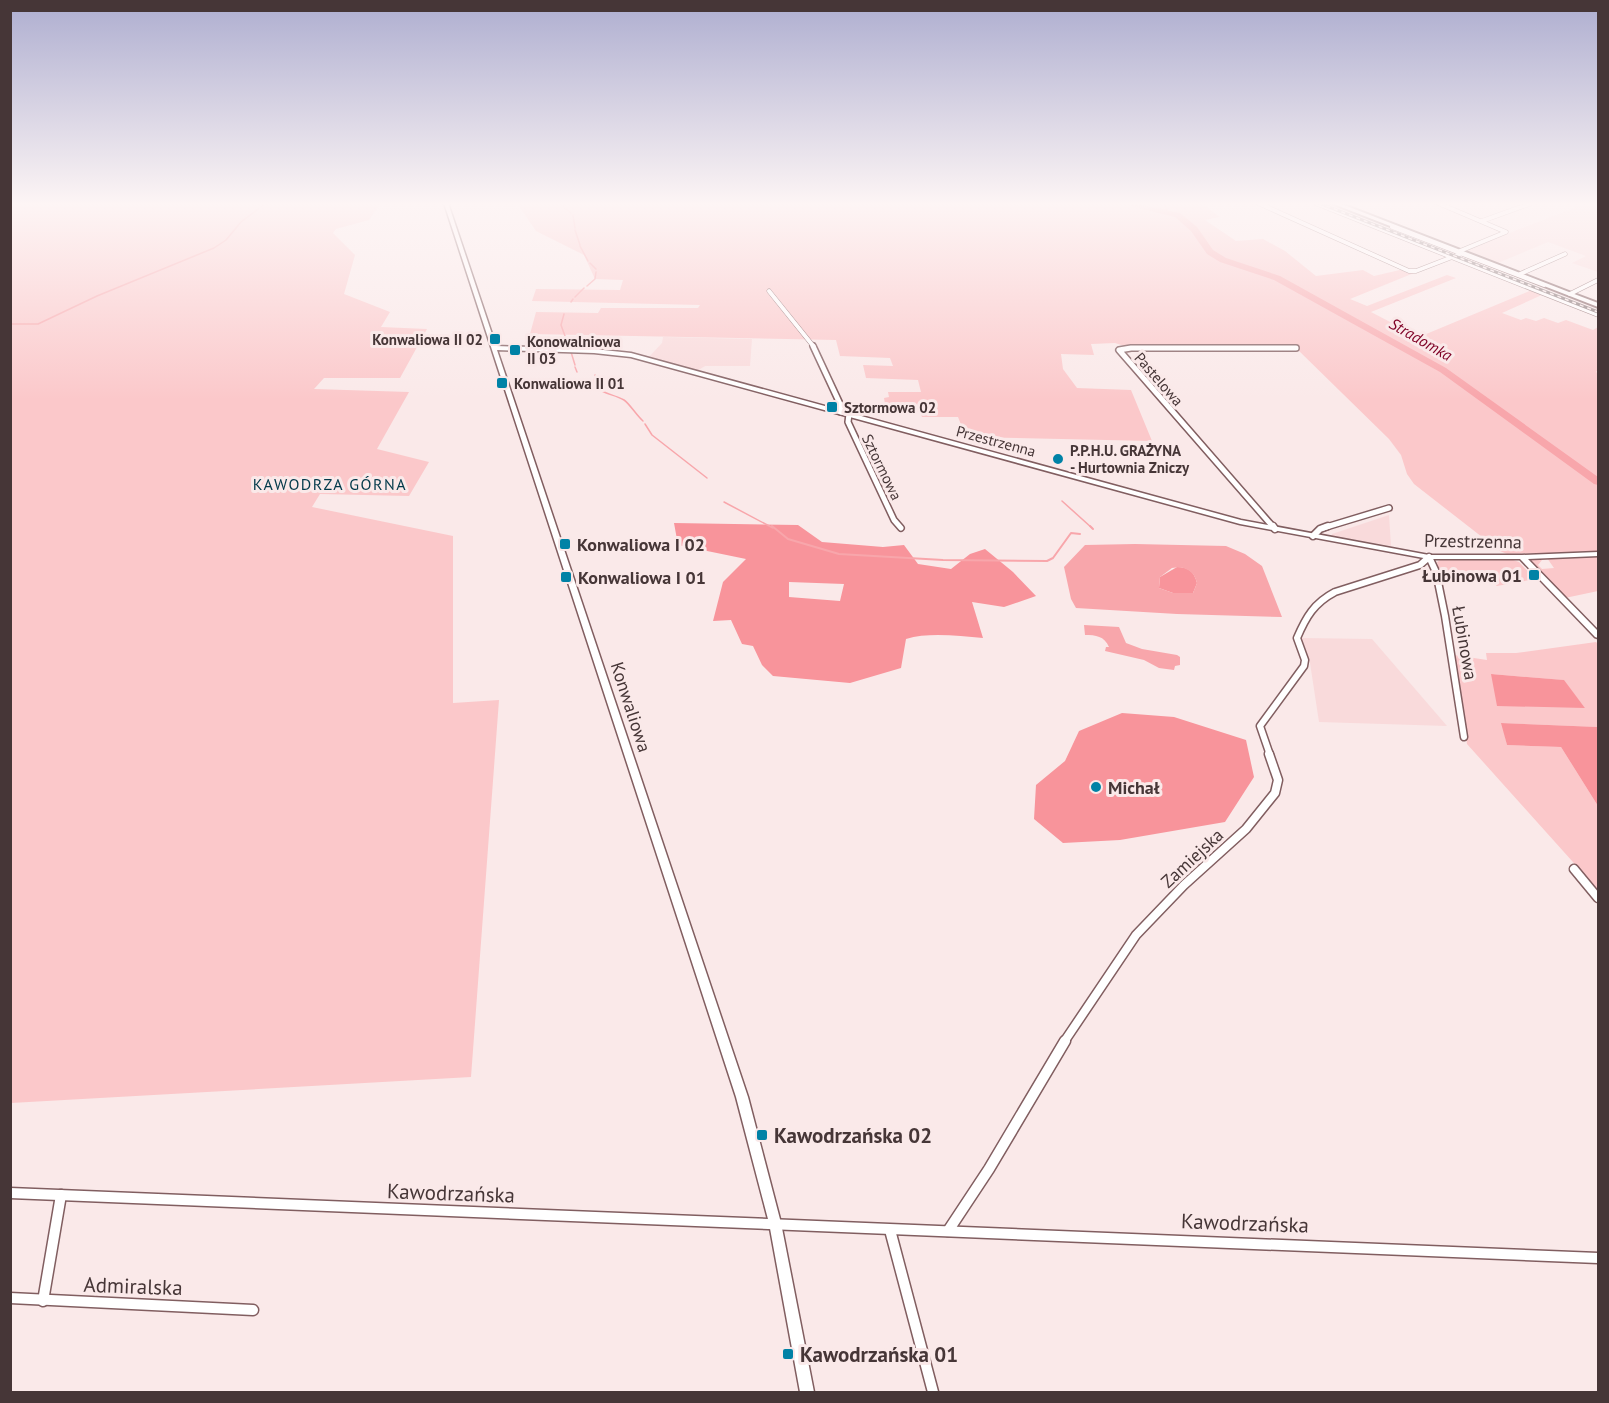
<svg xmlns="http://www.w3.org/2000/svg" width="1609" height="1403" font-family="'PT Sans',sans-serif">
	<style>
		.built { fill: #f9dadb }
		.green { fill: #fbc8ca; fill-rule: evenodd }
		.forest { fill: #f8949b; fill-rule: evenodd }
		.water { fill: #f8a6ab; fill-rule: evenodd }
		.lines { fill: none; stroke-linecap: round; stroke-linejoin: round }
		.stream-far1 { stroke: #f8a6ab; stroke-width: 1.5 }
		.stream { stroke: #f8a6ab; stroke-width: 2 }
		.river { fill: #f8a6ab; fill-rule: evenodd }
		.minor-far4-casing { stroke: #815e60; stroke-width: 5 }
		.minor-far3-casing { stroke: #815e60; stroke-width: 8 }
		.minor-far2-casing { stroke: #815e60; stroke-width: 9 }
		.minor-far1-casing { stroke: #815e60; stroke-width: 11 }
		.minor-casing { stroke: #815e60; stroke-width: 13 }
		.tertiary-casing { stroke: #815e60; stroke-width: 3 }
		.primary-casing { stroke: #815e60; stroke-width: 4 }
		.minor-far4 { stroke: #fff; stroke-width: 4 }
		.minor-far3 { stroke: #fff; stroke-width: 5 }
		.minor-far2 { stroke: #fff; stroke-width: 6 }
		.minor-far1 { stroke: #fff; stroke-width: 8 }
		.minor { stroke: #fff; stroke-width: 10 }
		.tertiary { fill: #fff; fill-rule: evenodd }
		.primary { fill: #fff; fill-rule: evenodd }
		.rail-casing { stroke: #7d6d6e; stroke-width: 3 }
		.rail { stroke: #fae9e9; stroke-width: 1.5; stroke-dasharray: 4; stroke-linecap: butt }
		.poi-dot { fill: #0082a6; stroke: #fae9e9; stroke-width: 2 }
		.labels { text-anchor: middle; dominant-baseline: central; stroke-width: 6; stroke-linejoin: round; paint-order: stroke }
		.far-poi-label { font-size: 15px; font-weight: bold; fill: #463637; stroke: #fae9e9; text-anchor: start }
		.far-street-label { font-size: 15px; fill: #463637; stroke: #fae9e9 }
		.far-water-label { font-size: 16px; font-style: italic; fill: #7f0226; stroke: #fae9e9 }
		.far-neighbourhood-label { font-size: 16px; letter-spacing: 1.5px; fill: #02394a; stroke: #fae9e9 }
		.street-label { font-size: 18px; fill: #463637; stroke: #fae9e9 }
		.poi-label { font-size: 18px; font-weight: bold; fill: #463637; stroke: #fae9e9; text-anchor: start }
		.near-poi-label { font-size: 21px; font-weight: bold; fill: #463637; stroke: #fae9e9; text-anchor: start }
		.near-street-label { font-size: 21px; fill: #463637; stroke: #fae9e9 }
	</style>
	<rect width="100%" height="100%" fill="#fae9e9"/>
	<g class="built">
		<path d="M1584,204L1598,208V272L1572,263L1586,256L1548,242L1498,263L1466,250Z"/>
		<path d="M663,337L752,339L750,366H705L697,371L649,357L662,343Z"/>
		<path d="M1389,515L1391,546L1332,536V534Z"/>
		<path d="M1302,638L1372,639L1447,726L1319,722L1310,663Z"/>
	</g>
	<g class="green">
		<path d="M11,203H381L369,220L336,229L333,233L355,255L344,294L390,312L381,327L427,329L400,378H324L314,389L409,392L377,449L429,462L409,496L320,494L312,507L453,536V703L499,700L471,1077L11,1103Z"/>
		<path d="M517,203H1201L1220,217L1205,220L1236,241L1263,239L1285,251L1316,276L1363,270L1374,276L1404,269L1414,273L1350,299L1367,306L1447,275L1456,278L1371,312L1419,337L1532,290L1544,294L1502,313L1521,320L1526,318L1536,321L1544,318L1558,323L1566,320L1593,330L1598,327V370L1596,372L1598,373V552L1507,554L1500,551L1414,484L1407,474L1401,455L1389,439L1296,348H1131L1115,343L1091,344L1094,355L1061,354L1063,369L1077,388L1131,390L1152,441L966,437L958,417H922L920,412L886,410L884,398L889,397L888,392H921L918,380L866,378L863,365L893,366L890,358L840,356L836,340L530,334L536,312L598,313L601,308H698L700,305L532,301L536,289L620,290L623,280L595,279L584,255L536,231Z"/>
		<path d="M1598,556V591L1565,598L1530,561L1532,559L1542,560L1538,565L1542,569L1554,568L1547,558Z"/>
		<path d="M1507,558L1519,562L1535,579L1497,586L1492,582L1478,583L1471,579L1441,581L1437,562L1440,560Z"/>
		<path d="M1596,642L1598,644V727L1502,723L1507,745L1561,747L1598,806V896L1580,873L1581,871L1467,744L1454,655L1487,660L1486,653H1516ZM1491,674L1563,680L1585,708Z"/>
	</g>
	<g class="forest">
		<path d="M674,523L798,525L822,542L883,547L904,545L918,564L951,569L970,554L985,549L1013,572L1036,596L1004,607L972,602L983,638C958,636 929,632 906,639L901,668L850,683L773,676L762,665L753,646L742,644L731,620L713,621L723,582L746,559L678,545ZM789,582L844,584L840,601L789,597Z"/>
		<path d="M1177,567C1189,567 1194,572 1197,583L1193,593H1173L1159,588L1160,577Z"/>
		<path d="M1491,674L1564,680L1585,708L1497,706Z"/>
		<path d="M1122,713L1174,717L1246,740L1254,777L1225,822L1120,840L1063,843L1034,819L1036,785L1065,761L1079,731Z"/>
		<path d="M1501,723L1598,727V806L1561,747L1507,745Z"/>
	</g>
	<g class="water">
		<path d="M1135,544L1226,546L1245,554L1262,566L1282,617L1177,614L1076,608L1071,599L1064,567L1085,545ZM1180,567C1190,570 1194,572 1197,583L1193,593H1173L1159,588L1160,577L1172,568Z"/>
		<path d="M1084,625L1119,627L1126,643L1142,649L1177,655L1180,657V665L1175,666L1174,670L1159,668L1144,660L1105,651L1106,647H1109C1104,636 1096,635 1085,635Z"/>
	</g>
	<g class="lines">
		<g class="stream-far1">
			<path d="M560,203L571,213"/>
			<path d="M1164,203L1168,212"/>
			<path d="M573,215L575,228"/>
			<path d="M575,230L580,245"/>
			<path d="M580,246L588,261"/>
			<path d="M590,263L596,269"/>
			<path d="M587,286L595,279L596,272"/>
			<path d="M575,297L584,288"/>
			<path d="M571,302L573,299"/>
			<path d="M564,314L561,325L569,347"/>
			<path d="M10,324H38L97,296L214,248L226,240L241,222L266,203"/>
			<path d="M571,352L575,365"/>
			<path d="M575,367L577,372"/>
			<path d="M595,375L594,385C601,394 614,394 624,400C629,403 637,416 643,421"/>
			<path d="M645,424L652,435L707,478"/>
			<path d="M1062,501L1092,528"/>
			<path d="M724,502L773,528"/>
		</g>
		<g class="stream">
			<path d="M772,526L788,539L839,554L943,560L1047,561L1053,558L1071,533L1080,534"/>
			<path d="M1090,526L1093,529"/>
		</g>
		<path class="river" d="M1118,203H1133L1180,213L1197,227L1213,250L1226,258L1280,276L1446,368L1598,477V485L1594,484L1440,372L1274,280L1220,262L1207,254L1191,231L1175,217Z"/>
		<defs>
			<g id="minor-far4">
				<path d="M1258,203L1409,271H1416L1460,254"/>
				<path d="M1315,203L1598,315"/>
				<path d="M1438,203L1506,232L1460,251"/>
				<path d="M1482,221L1532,203"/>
				<path d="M1392,227L1544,285"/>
				<path d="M1520,274L1565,254"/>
				<path d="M769,291L814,347"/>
				<path d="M1570,294L1598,280"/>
			</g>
			<g id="minor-far3">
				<path d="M813,346L841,406V412"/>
				<path d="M849,414L848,422L894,520L901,528"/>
				<path d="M1274,528L1119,350L1131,348H1296"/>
				<path d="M1323,528L1389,508"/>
			</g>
			<g id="minor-far2">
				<path d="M1273,526L1275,529"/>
				<path d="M1313,536L1320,529L1328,526"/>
				<path d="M1270,755L1260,726L1304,666L1305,660L1297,638C1306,617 1314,603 1335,592L1420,565L1429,557L1436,572L1445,616L1464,737"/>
			</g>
			<g id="minor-far1">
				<path d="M1574,869L1598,898"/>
				<path d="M1064,1042L1136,935L1184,885L1246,829L1275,793L1278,780L1269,754"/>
			</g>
			<g id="minor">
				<path d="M10,1193L1598,1258"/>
				<path d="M890,1230L933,1392"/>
				<path d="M948,1231L989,1169L1065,1041"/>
				<path d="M10,1298L253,1310"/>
				<path d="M43,1301L61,1195"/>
			</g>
			<path id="tertiary" d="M444,203H448L496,346L594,349L631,353L1241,520L1429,555H1522L1598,552V556L1528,559L1598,631V638L1595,637L1520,559H1429L1240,524L631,357L594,353L497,350L748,1097L781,1223L814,1392H800L769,1223L736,1097Z"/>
			<path id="primary" d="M1331,203H1339L1569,292L1598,303V307Z"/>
		</defs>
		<use href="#minor-far4" class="minor-far4-casing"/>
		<use href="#minor-far3" class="minor-far3-casing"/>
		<use href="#minor-far2" class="minor-far2-casing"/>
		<use href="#minor-far1" class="minor-far1-casing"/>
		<use href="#minor" class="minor-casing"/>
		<use href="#tertiary" class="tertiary-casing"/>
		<use href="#primary" class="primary-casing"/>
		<use href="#minor-far4" class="minor-far4"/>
		<use href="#minor-far3" class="minor-far3"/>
		<use href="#minor-far2" class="minor-far2"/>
		<use href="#minor-far1" class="minor-far1"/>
		<use href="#minor" class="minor"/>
		<use href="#tertiary" class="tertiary"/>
		<use href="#primary" class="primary"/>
		<defs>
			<path id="rail" d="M1319,203L1598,312"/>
		</defs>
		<use href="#rail" class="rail-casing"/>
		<use href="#rail" class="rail"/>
	</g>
	<linearGradient id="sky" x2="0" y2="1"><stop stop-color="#aeaed0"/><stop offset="0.51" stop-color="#fdf5f5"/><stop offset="1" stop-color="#fdf5f5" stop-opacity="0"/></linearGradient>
	<rect width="1609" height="400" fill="url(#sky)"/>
	<g class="poi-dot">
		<rect x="489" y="333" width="12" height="12" rx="3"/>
		<rect x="509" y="344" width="12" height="12" rx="3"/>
		<rect x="496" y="377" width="12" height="12" rx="3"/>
		<rect x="826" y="401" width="12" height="12" rx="3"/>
		<circle cx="1058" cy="459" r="6"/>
		<rect x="559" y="538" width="12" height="12" rx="3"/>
		<rect x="1528" y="569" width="12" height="12" rx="3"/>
		<rect x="560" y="571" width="12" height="12" rx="3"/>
		<circle cx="1096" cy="787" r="6"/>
		<rect x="756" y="1129" width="12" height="12" rx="3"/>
		<rect x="782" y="1348" width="12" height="12" rx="3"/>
	</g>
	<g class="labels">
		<g class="far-poi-label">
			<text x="483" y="339" text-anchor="end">Konwaliowa II 02</text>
			<text x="527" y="341">Konowalniowa<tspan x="527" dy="17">II 03</tspan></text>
			<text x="514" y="383">Konwaliowa II 01</text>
			<text x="844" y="407">Sztormowa 02</text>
			<text x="1070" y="450">P.P.H.U. GRAŻYNA<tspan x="1070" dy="17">- Hurtownia Zniczy</tspan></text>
		</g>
		<g class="far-street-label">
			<text transform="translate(1159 379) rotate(49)">Pastelowa</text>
			<text transform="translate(996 441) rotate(15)">Przestrzenna</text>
			<text transform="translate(882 467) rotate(64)">Sztormowa</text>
		</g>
		<g class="far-water-label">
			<text transform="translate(1421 339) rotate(30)">Stradomka</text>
		</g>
		<g class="far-neighbourhood-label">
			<text x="330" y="484">KAWODRZA GÓRNA</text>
		</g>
		<g class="street-label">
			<text transform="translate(1473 541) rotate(1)">Przestrzenna</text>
			<text transform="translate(1465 643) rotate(80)">Łubinowa</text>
			<text transform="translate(631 707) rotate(72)">Konwaliowa</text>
			<text transform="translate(1192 858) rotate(-43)">Zamiejska</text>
		</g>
		<g class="poi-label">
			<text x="577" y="544">Konwaliowa I 02</text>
			<text x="1522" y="575" text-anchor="end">Łubinowa 01</text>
			<text x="578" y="577">Konwaliowa I 01</text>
			<text x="1108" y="787">Michał</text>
		</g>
		<g class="near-poi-label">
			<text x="774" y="1135">Kawodrzańska 02</text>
			<text x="800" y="1354">Kawodrzańska 01</text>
		</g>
		<g class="near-street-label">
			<text transform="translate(451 1193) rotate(2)">Kawodrzańska</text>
			<text transform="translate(1245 1223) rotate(2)">Kawodrzańska</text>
			<text transform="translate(133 1286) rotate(2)">Admiralska</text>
		</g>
	</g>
	<rect width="1609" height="1403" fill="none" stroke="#463637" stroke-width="24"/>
</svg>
